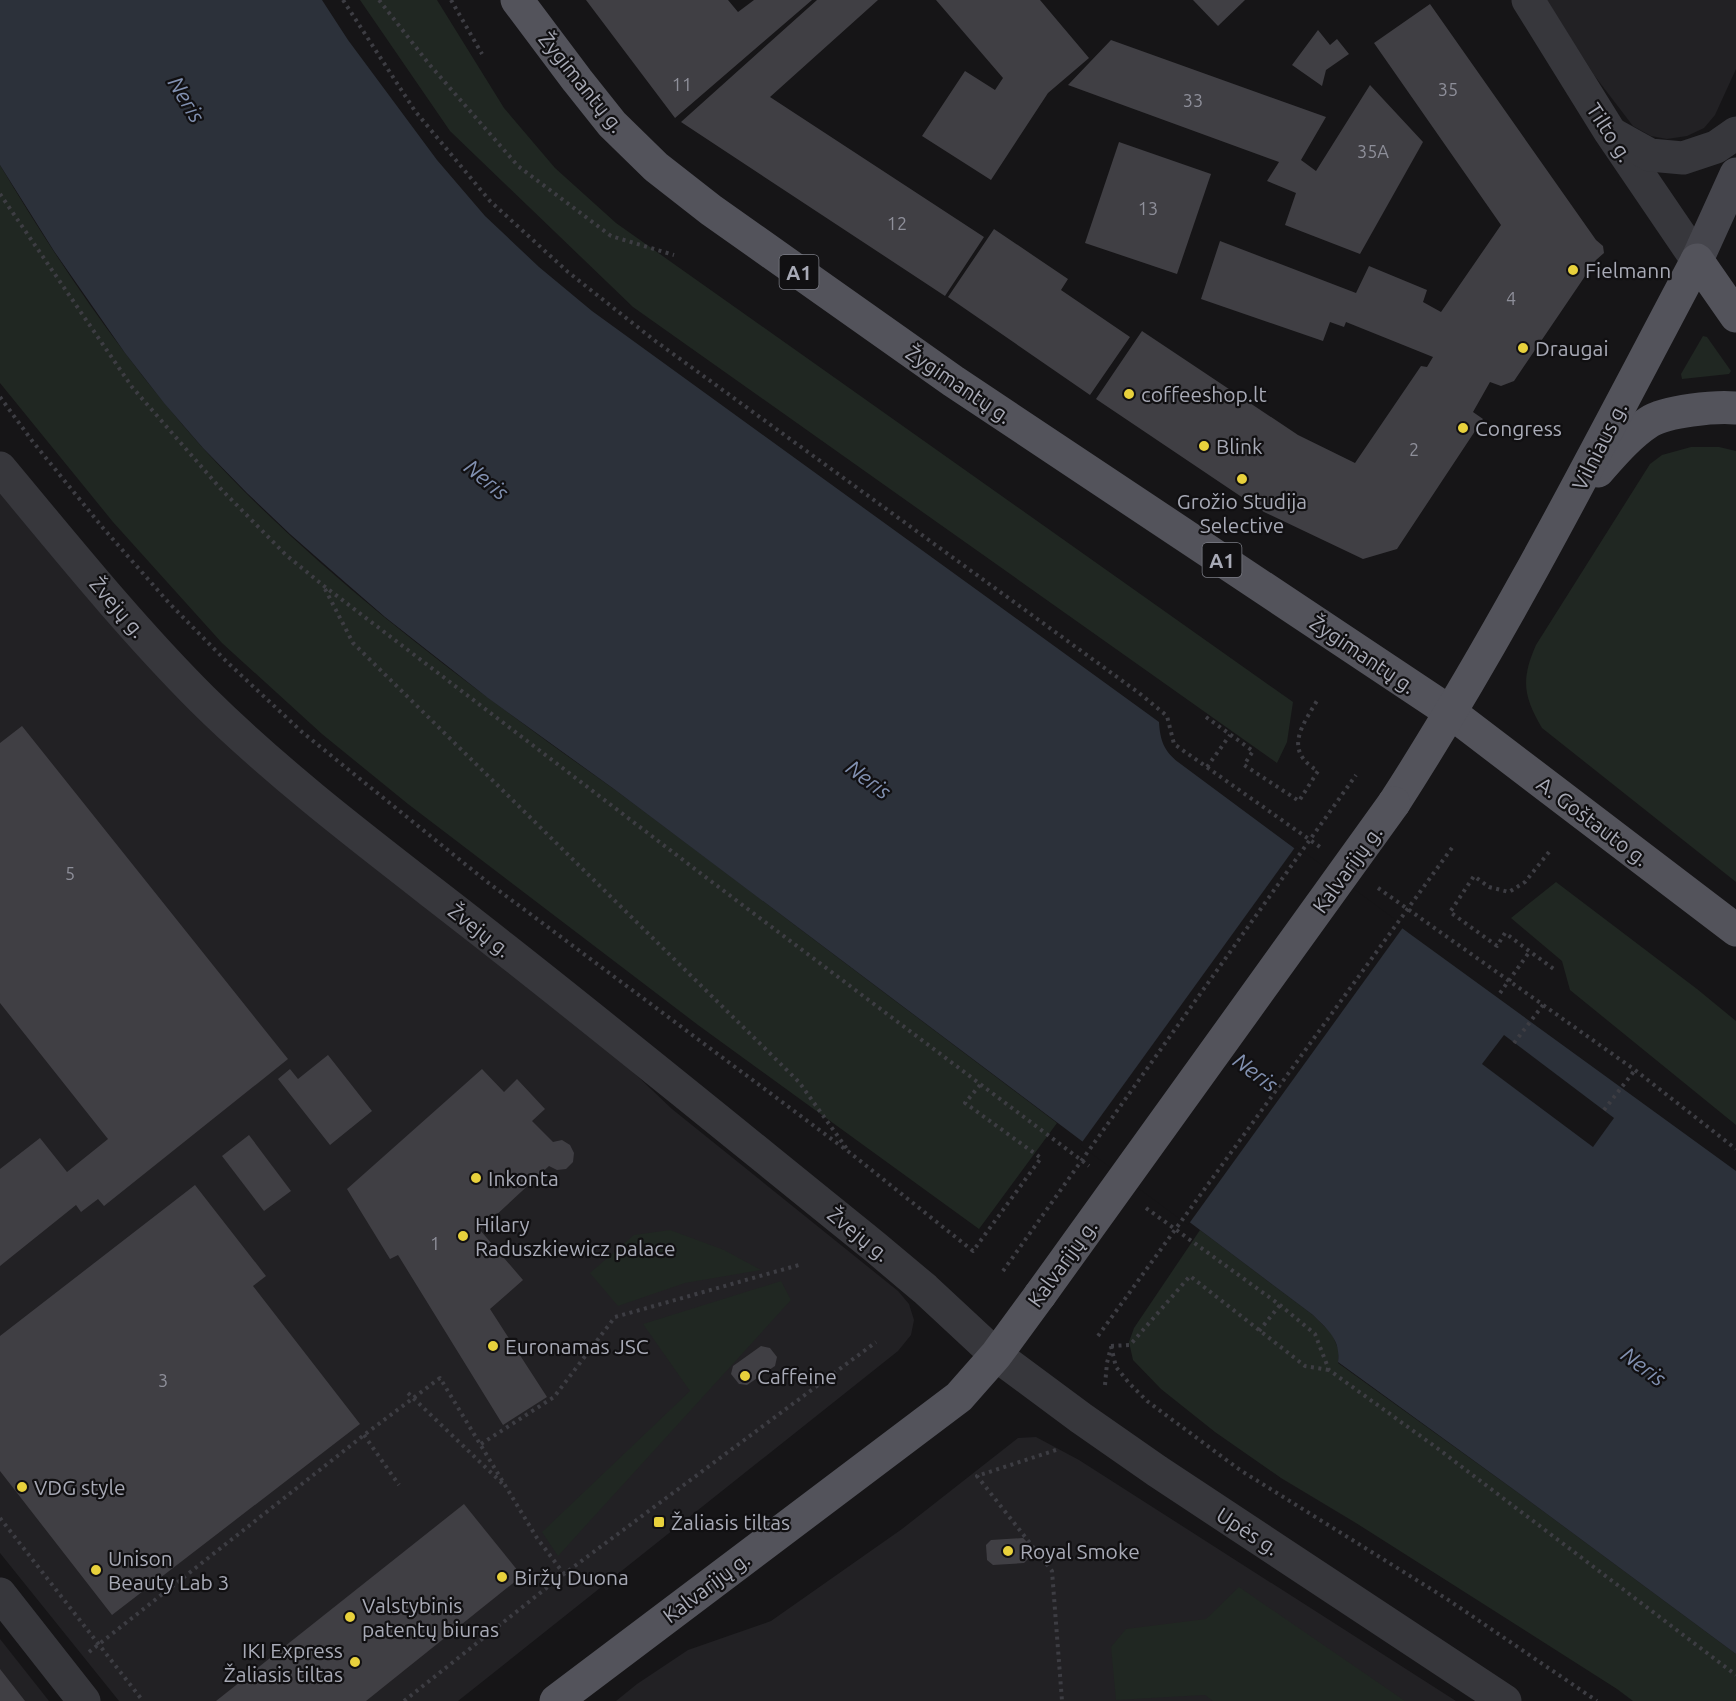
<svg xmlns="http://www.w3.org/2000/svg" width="1736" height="1701" font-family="Ubuntu,sans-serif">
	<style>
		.built { fill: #222124 }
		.green { fill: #202722 }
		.water { fill: #2c313a }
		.pier { fill: #161517 }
		.building { fill: #403f44 }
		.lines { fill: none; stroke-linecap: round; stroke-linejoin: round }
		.path { stroke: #3d3d43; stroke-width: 4; stroke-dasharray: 3 4.5; stroke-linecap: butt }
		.minor { stroke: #37373c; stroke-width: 33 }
		.tertiary { stroke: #37373c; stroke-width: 33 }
		.secondary { stroke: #45454c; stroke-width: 33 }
		.primary { stroke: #53535b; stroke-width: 33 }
		.path-bridge { stroke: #3d3d43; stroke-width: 4; stroke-dasharray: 3 4.5; stroke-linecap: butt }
		.primary-bridge { stroke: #53535b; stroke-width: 33 }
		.poi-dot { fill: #e8d13c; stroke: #111012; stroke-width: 2 }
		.labels { text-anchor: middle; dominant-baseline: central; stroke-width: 4.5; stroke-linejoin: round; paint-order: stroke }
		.number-label { font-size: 18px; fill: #8e8f9a }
		.shield { fill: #111012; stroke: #7b7c85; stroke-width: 1.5 }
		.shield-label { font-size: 20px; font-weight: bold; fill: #a8aab6 }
		.street-label { font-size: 21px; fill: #a8aab6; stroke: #111012 }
		.poi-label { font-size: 21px; fill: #a8aab6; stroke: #111012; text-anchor: start }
		.water-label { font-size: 22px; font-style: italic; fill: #8190b0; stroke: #111012 }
	</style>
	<rect width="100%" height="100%" fill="#161517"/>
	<g class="built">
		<path d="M1547,0H1736V69L1715,115L1704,128L1687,136L1667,139L1651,136L1633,126L1594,75Z"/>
		<path d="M0,487L207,719L592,1033L672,1109L898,1291L909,1304L914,1320L911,1335L898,1351L458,1701H119L0,1553Z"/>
		<path d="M1036,1437L1079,1460L1456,1701H616L637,1684L688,1650L771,1621L902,1529L1018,1438Z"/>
		<path d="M0,1639L49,1701H0Z"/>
	</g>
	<g class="green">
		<path d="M360,0H437L504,108L555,168L616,223L1293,702L1287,742L1277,763L633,307L450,131Z"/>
		<path d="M0,165C59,264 125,361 202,447C304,559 426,653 548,742C571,759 595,775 618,792C765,902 911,1013 1057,1123L979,1229L698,1025L408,804L322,734L222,643L113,522L0,383Z"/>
		<path d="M1703,336L1707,337L1731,371L1729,374L1682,379L1681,374Z"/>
		<path d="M1691,447H1719L1736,451V882L1542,728C1523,696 1521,679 1536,645L1650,464L1662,455Z"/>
		<path d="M1556,882L1697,989L1736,1021V1125L1570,990L1562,961L1511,918Z"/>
		<path d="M670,1230L724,1250L761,1270L685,1283L618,1306L590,1273L634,1235Z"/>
		<path d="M1200,1230L1313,1315L1332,1334L1339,1351L1338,1363L1524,1497L1736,1654V1701H1633L1617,1689L1356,1523L1281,1478L1215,1432L1161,1389L1133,1360L1129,1342L1134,1328Z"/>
		<path d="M781,1281L791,1300L558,1556L542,1532L690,1391L643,1324Z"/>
		<path d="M1239,1587L1405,1701H1213L1205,1695L1116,1700L1111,1647L1126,1629L1206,1619Z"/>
	</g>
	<path class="water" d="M0,0H322L348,40L437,160L485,216L539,267L592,311L1159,722C1160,740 1164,751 1178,762L1410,934L1736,1171V1654L1524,1497L1338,1362C1341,1340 1328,1330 1313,1315L614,789L488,698L385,617L339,577L290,534L247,493L203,448L164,403L125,353L54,251L0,165Z"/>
	<g class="pier">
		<path d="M1296,846L1404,926L1188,1225L1080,1145Z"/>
		<path d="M1504,1035L1614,1118L1593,1147L1482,1064Z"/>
	</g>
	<g class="building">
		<path d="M586,0H728L738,12L754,0H812L675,118Z"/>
		<path d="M817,0H878L770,97L984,237L945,296L681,122Z"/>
		<path d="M936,0H1040L1089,58L1048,93L991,180L922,136L965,71L995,90L1003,78Z"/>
		<path d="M1193,0H1245L1218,26Z"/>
		<path d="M1430,4L1596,240L1603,246L1604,253L1596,260L1514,381L1501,386L1490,382L1473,412L1483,419L1397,549L1363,559L1264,512L1096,399L1142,331L1298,435L1355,463L1421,366L1427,367L1433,357L1346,322L1344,327L1330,322L1323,341L1201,299L1220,241L1356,293L1369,266L1427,290L1423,302L1441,312L1501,225L1374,43Z"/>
		<path d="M1318,30L1330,45L1337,39L1349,54L1326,70L1322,86L1292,65Z"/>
		<path d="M1111,40L1326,117L1301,160L1316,171L1370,85L1423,142L1360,254L1285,225L1296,193L1267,181L1279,162L1068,85Z"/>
		<path d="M1119,142L1211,174L1177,274L1085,243Z"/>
		<path d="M994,229L1068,279L1061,290L1130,337L1090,395L948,297Z"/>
		<path d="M22,726L288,1059L104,1206L98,1199L81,1212L76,1205L0,1266V1169L40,1138L67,1172L108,1139L0,1003V743Z"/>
		<path d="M328,1055L372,1111L330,1145L278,1079L290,1069L298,1079Z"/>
		<path d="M482,1069L504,1092L517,1079L545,1109L532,1121L553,1142L562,1140L570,1145L574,1153L573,1162L566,1169L557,1170L549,1166L480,1230L523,1280L490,1309L547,1397L503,1425L398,1255L390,1259L347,1189Z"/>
		<path d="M249,1135L291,1191L264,1211L222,1156Z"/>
		<path d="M195,1185L266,1276L253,1286L360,1424L112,1615L0,1471V1336Z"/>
		<path d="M761,1346L770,1348L777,1357L775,1366L747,1385L739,1384L731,1374L733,1366Z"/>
		<path d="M464,1504L522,1576L366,1701H216Z"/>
		<path d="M1023,1538L1029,1544L1030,1557L1024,1563L993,1565L987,1560L986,1545L991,1540Z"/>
		<path d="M0,1669L25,1701H0Z"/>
	</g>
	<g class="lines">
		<g class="path">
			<path d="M343,0L415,111L490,201L568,272L654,340L1139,693L1167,716L1174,744L1320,847"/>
			<path d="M379,0L429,64L518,166L611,236L674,255"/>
			<path d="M451,0L482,54"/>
			<path d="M0,194L132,387L220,488L286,555L324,586L708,879L1089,1166"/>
			<path d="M0,397L33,442L103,528L169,603L227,662L302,732L486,881L849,1152L973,1251L1041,1158L965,1103L980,1085"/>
			<path d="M325,589L353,643L799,1082L847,1149"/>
			<path d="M1206,717L1253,751L1244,765L1299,801L1318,771C1282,750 1303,725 1318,699"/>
			<path d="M1207,767L1230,735"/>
			<path d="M1549,852L1525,882L1509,892L1489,887L1474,876L1450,912L1497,946L1505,933L1555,970"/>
			<path d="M1378,888L1635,1070L1736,1149"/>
			<path d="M1500,993L1530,951"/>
			<path d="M1514,1043L1543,1005"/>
			<path d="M1604,1110L1635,1070"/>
			<path d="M1146,1208L1280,1305L1315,1334L1329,1370L1437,1448L1736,1675"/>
			<path d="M1259,1331L1280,1305"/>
			<path d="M1111,1346L1116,1367L1129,1383L1147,1401L1240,1470L1447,1599L1597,1701"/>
			<path d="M1111,1346L1130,1345L1190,1276L1305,1366L1329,1370"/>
			<path d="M1105,1385L1107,1363L1111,1347"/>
			<path d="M408,1393L505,1486"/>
			<path d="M364,1435L399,1485"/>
			<path d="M481,1444L554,1397L615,1317L799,1265"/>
			<path d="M1056,1450L977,1476L1052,1571L1062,1701"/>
			<path d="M0,1518L143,1701"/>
			<path d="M89,1652L364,1435L440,1378L537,1538L564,1574"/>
			<path d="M404,1701L564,1574L876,1342"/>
		</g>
		<g class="minor">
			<path d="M1528,0L1610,132L1697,260"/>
			<path d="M1614,135L1650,155L1683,158L1716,147L1736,133"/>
			<path d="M0,1594L84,1701"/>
		</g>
		<path class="tertiary" d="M0,468C65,546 130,627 202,699C294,790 401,867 502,947C628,1046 751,1147 875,1247L925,1289L996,1355L1081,1418L1157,1471L1505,1701"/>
		<path class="secondary" d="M1697,260L1736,174"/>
		<g class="primary">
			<path d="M517,0L577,80L612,124L656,167L711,210L953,381L1450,712L1736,930"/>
			<path d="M1598,471C1613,454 1629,435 1649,422C1666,411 1716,406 1736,408"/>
			<path d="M1394,803C1506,629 1600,443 1697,260L1736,316"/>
			<path d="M556,1701L959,1397L996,1355L1040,1295"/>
		</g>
		<g class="path-bridge">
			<path d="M1003,1271L1356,775"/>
			<path d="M1098,1336L1454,845"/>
		</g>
		<path class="primary-bridge" d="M1040,1295L1394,803"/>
	</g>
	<g class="poi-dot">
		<circle cx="1573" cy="270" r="6"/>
		<circle cx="1523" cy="348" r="6"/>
		<circle cx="1129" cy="394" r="6"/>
		<circle cx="1463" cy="428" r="6"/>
		<circle cx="1204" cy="446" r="6"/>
		<circle cx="1242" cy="479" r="6"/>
		<circle cx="476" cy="1178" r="6"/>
		<circle cx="463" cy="1236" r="6"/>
		<circle cx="493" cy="1346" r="6"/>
		<circle cx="745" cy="1376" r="6"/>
		<circle cx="22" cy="1487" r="6"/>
		<rect x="653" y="1516" width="12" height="12" rx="3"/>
		<circle cx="1008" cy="1551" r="6"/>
		<circle cx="96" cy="1570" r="6"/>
		<circle cx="502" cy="1577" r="6"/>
		<circle cx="350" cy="1617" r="6"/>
		<circle cx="355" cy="1662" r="6"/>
	</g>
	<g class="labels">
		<g class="number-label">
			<text x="682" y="84">11</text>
			<text x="1448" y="89">35</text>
			<text x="1193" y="100">33</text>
			<text x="1373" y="151">35A</text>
			<text x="1148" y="208">13</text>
			<text x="897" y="223">12</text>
			<text x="1511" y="298">4</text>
			<text x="1414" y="449">2</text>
			<text x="70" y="873">5</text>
			<text x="435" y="1243">1</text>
			<text x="163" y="1380">3</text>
		</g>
		<g class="shield">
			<rect x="779.5" y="255" width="39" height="34" rx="4.5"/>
			<rect x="1202.5" y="543" width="39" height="34" rx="4.5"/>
		</g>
		<g class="shield-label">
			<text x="799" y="272">A1</text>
			<text x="1222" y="560">A1</text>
		</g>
		<g class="street-label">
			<text transform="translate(582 82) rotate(51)">Žygimantų g.</text>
			<text transform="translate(1610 132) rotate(57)">Tilto g.</text>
			<text transform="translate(959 384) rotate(34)">Žygimantų g.</text>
			<text transform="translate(1599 446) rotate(-63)">Vilniaus g.</text>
			<text transform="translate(118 607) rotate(49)">Žvejų g.</text>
			<text transform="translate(1363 654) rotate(34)">Žygimantų g.</text>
			<text transform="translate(1593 821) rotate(37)">A. Goštauto g.</text>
			<text transform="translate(1347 869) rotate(-54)">Kalvarijų g.</text>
			<text transform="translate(480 930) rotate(38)">Žvejų g.</text>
			<text transform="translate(859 1234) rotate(39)">Žvejų g.</text>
			<text transform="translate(1062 1263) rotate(-54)">Kalvarijų g.</text>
			<text transform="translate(1248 1531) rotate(33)">Upės g.</text>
			<text transform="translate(706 1587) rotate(-37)">Kalvarijų g.</text>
		</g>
		<g class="poi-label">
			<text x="1585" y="270">Fielmann</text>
			<text x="1535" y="348">Draugai</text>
			<text x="1141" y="394">coffeeshop.lt</text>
			<text x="1475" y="428">Congress</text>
			<text x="1216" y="446">Blink</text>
			<text x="1242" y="501" text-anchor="middle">Grožio Studija<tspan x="1242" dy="24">Selective</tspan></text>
			<text x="488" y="1178">Inkonta</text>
			<text x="475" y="1224">Hilary<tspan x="475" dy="24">Raduszkiewicz palace</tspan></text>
			<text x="505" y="1346">Euronamas JSC</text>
			<text x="757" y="1376">Caffeine</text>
			<text x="34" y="1487">VDG style</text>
			<text x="671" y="1522">Žaliasis tiltas</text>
			<text x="1020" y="1551">Royal Smoke</text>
			<text x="108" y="1558">Unison<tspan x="108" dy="24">Beauty Lab 3</tspan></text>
			<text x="514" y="1577">Biržų Duona</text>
			<text x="362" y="1605">Valstybinis<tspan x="362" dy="24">patentų biuras</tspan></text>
			<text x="343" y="1650" text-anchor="end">IKI Express<tspan x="343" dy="24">Žaliasis tiltas</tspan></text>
		</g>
		<g class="water-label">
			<text transform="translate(187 99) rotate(59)">Neris</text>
			<text transform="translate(487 479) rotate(40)">Neris</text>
			<text transform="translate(869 779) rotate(37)">Neris</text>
			<text transform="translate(1256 1072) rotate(37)">Neris</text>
			<text transform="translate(1644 1366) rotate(37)">Neris</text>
		</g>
	</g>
</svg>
